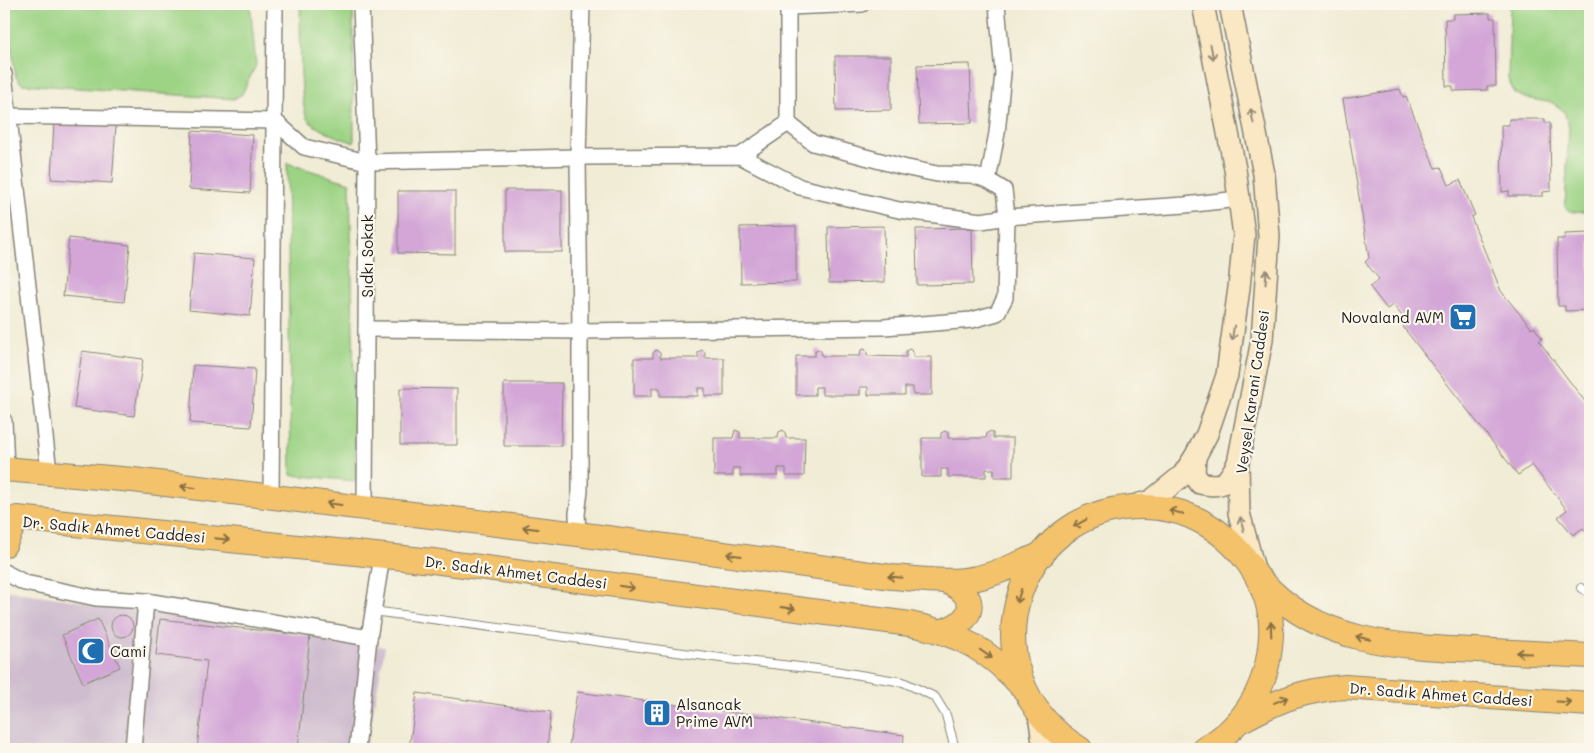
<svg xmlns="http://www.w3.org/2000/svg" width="1594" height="753" font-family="Mali,sans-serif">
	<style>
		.industrial { fill: #cfbdcf }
		.green { fill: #9cd384; stroke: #5c7850 }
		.building { fill: #d3a6d7 }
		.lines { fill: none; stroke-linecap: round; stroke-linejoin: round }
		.lane-casing { stroke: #868478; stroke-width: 10 }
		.street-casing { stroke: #868478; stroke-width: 18 }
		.secondary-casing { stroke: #868478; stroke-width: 24 }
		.primary-casing { stroke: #868478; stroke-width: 26 }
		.lane { stroke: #fff; stroke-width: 8 }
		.street { stroke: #fff; stroke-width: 15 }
		.secondary { stroke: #fae7c3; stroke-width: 21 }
		.primary { stroke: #f3c26a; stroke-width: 24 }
		.oneway { stroke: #968c78 }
		.oneway2 { stroke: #886f43 }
		.labels { text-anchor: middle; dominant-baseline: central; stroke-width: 4.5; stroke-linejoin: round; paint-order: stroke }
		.street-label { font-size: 15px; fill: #1c1c1c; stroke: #fbf7ec }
		.poi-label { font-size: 15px; fill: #1c1c1c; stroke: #fbf7ec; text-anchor: start }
	</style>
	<rect width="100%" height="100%" fill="#fbf7ec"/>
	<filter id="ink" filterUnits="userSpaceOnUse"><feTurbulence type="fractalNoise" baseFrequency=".02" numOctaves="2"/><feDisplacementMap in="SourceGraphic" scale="10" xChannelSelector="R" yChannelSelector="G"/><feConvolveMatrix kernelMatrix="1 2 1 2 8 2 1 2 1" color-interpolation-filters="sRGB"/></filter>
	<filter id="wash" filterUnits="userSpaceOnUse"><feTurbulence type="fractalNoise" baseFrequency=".0096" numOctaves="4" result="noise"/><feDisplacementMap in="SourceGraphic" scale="20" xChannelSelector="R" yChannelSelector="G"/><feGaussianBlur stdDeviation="1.12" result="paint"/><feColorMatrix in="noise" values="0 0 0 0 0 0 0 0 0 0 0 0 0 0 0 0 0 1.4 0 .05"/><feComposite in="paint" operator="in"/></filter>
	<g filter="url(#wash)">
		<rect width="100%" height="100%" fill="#f1ecd5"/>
		<path class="industrial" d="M4,590L385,647L366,749H4Z"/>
		<g class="green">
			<path d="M5,4H250L256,65L242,94L234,99L22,84L16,77Z"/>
			<path d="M300,4H353L354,143C339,137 322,133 309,121C298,111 301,23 300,4Z"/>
			<path d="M1507,4H1590V212H1572L1565,207L1569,127L1564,111L1553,103L1525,98L1514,93L1508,78L1510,9Z"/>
			<path d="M287,163L350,183L356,481L291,475Z"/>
		</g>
		<g id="blocks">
			<g class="building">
				<path d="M1490,13V18H1495L1496,86H1487V90L1453,91V86H1446L1445,19H1453V14Z"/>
				<path d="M835,56H891V110L836,111Z"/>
				<path d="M970,64L972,123L919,124L917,65Z"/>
				<path d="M1400,89L1403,97L1406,96L1435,168L1441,167L1449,185L1460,180L1475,215L1471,217L1501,291L1532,329L1534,327L1542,338L1539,341L1590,408V537L1583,528L1573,535L1558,517L1567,510L1532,465L1518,475L1403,327L1408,323L1393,305L1387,309L1370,287L1379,279L1365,262L1369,258L1343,99Z"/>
				<path d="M1509,119H1545V123H1550L1551,191L1543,192V196H1509V191L1502,192L1501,125H1509Z"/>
				<path d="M54,122L116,125L112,183L51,179Z"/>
				<path d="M192,131L253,135L250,193L189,189Z"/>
				<rect x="505" y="190" width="57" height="62"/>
				<path d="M398,191H455V254L398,253Z"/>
				<path d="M796,226V282L741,283L740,227Z"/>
				<path d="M884,226L885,282L829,283L828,227Z"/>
				<path d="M972,228L973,284L917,285L916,229Z"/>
				<path d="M1590,233V310L1565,311V306H1558L1557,239H1565V234Z"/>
				<path d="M69,238L130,245L124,302L63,296Z"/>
				<path d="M194,253L255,258L250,316L189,310Z"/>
				<path d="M817,349L821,351L822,356H860L861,350L865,349L867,352V356L906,357V351L910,349L913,352V357H932V395H913V387H905V395H868V387H860V395H822V387H815V395H796V356H815V351Z"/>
				<path d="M656,350L660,353V358H698V352L702,350L705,352V358H724V396H705V388H698V396H660V388H652V396H634V358H653V353Z"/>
				<path d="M82,351L143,359L134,416L74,408Z"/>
				<path d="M193,365L255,369L251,427L190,423Z"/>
				<path d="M504,383H562L561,446H504Z"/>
				<path d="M400,388L457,389V445H400Z"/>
				<path d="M735,430L740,432V438H778L779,432L783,430L785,433L786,438H805L804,476H786V468H778V476H740V468H733V476H714V438H733Z"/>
				<path d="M945,431L948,433V438H986L987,433L991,431L993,433V438H1013V477H994V469H986V477H948V469H941V477H922V438H941V433Z"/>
				<circle cx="122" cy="626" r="11"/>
				<path d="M98,619L120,667L83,683L62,635Z"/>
				<path d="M160,619L310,636L298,749H197L207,661L156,655Z"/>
				<path d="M577,692L904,735L903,749H571L569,746Z"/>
				<path d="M417,693L551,712L547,749H409Z"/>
			</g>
		</g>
	</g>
	<g filter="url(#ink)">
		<use href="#blocks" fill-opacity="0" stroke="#868478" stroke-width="1"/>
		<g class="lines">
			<defs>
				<g id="lane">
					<path d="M1581,588L1590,593"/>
					<path d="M373,611L728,659L835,671L903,682L935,697L946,715L955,749"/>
				</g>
				<g id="street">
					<path d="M361,4L367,162L365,508"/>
					<path d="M788,7L862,4"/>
					<path d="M4,74L49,472"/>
					<path d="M9,116L275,121L304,147L367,162L578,157L740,156L800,187L899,210L981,221L1007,217L1185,205L1239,199"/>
					<path d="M740,156L788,123V4"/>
					<path d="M988,180L997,133L1003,73L997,4"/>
					<path d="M366,329L580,331L884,327L972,320L997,313L1005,298L1007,217L1004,190L988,180L972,175L937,174L903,167L813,143L788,123"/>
					<path d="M4,421L6,469"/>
					<path d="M271,497L275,4"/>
					<path d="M578,534L577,514L580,491V331L578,157L582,4"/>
					<path d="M4,572L25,583L96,598L146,601L369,638"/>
					<path d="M133,749L146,601"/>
					<path d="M357,749L369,638L382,556"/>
				</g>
				<g id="secondary">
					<path d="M1230,4L1264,174L1269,236L1262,340L1238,463L1239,513L1254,569"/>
					<path d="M1195,457L1194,474L1200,483C1224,488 1227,483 1238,463"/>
					<path d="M1129,507L1151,501L1183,475L1195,457L1207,434L1227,375L1239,288L1244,235L1235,169L1203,4"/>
					<path d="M1039,714L1044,749"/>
				</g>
				<g id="primary">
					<path d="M4,469L133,480L578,534L892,577C920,579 949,584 977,578C1000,573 1021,562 1043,554"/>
					<path d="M4,545L17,518L433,561L910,624C959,633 992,652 1024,689"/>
					<path d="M1261,580C1315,643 1399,647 1476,650C1514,652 1552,654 1590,656"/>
					<path d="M943,631C978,620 979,593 944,581"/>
					<path d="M1242,720C1278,700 1304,690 1345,687L1590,704"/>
					<path d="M1080,749C957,674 1016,492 1159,508C1186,511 1213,525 1232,544C1256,567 1273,601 1271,635C1269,683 1247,725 1204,749"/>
				</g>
			</defs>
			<use href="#lane" class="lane-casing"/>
			<use href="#street" class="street-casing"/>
			<use href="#secondary" class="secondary-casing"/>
			<use href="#primary" class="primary-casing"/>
			<use href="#lane" class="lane"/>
			<use href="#street" class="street"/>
			<use href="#secondary" class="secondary"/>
			<use href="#primary" class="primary"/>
		</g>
		<defs><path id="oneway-shaft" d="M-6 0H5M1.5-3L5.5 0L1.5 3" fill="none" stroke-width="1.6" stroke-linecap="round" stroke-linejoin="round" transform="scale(1.25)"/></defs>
		<g class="oneway">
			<use href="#oneway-shaft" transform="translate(1212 52) rotate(79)"/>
			<use href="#oneway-shaft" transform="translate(1252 116) rotate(-101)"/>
			<use href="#oneway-shaft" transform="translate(1266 277) rotate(-86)"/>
			<use href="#oneway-shaft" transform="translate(1233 333) rotate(98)"/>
			<use href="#oneway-shaft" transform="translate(1242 524) rotate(-104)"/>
		</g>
		<g class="oneway2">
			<use href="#oneway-shaft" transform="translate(188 487) rotate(-173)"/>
			<use href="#oneway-shaft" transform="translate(334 504) rotate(-173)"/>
			<use href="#oneway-shaft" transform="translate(1176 512) rotate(-165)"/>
			<use href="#oneway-shaft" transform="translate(1080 523) rotate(151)"/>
			<use href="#oneway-shaft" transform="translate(530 528) rotate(-173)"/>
			<use href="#oneway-shaft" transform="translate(222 539) rotate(6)"/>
			<use href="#oneway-shaft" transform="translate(734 555) rotate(-172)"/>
			<use href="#oneway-shaft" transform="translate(895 577) rotate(-175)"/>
			<use href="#oneway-shaft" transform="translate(627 587) rotate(7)"/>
			<use href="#oneway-shaft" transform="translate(1019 596) rotate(108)"/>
			<use href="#oneway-shaft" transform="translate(788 608) rotate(7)"/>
			<use href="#oneway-shaft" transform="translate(1271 629) rotate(-92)"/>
			<use href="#oneway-shaft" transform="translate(1363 638) rotate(-166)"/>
			<use href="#oneway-shaft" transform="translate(1524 653) rotate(-177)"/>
			<use href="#oneway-shaft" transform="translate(986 654) rotate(35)"/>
			<use href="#oneway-shaft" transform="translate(1281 700) rotate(-23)"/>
			<use href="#oneway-shaft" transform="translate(1564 702) rotate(3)"/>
		</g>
	</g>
	<defs>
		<symbol id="supermarket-square" viewBox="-11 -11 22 22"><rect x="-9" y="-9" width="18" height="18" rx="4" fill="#1f6fb2" stroke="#fbf7ec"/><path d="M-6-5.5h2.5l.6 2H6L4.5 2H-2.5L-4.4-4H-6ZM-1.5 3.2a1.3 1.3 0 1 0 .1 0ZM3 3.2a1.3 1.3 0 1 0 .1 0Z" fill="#fff"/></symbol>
		<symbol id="mosque-square" viewBox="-11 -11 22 22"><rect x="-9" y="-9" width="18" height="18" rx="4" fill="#1f6fb2" stroke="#fbf7ec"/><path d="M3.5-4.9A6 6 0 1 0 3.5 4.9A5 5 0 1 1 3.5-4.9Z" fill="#fff"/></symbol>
		<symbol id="building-square" viewBox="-11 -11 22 22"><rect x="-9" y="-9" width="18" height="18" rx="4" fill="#1f6fb2" stroke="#fbf7ec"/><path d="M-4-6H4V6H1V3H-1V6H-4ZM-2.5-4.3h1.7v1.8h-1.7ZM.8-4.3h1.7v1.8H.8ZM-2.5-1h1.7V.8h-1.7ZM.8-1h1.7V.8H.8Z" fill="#fff"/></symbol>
	</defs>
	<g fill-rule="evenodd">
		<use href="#supermarket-square" x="1447" y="301" width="32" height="32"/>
		<use href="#mosque-square" x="75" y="635" width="32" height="32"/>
		<use href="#building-square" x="641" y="697" width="32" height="32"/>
	</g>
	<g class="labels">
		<g class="street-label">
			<text transform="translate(367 256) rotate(-90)">Sıdkı Sokak</text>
			<text transform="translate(1252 392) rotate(-82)">Veysel Karani Caddesi</text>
			<text transform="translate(114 529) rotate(5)">Dr. Sadık Ahmet Caddesi</text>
			<text transform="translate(516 572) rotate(7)">Dr. Sadık Ahmet Caddesi</text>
			<text transform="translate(1441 694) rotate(4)">Dr. Sadık Ahmet Caddesi</text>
		</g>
		<g class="poi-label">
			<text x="1444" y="317" text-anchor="end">Novaland AVM</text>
			<text x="110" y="651">Cami</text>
			<text x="676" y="704">Alsancak<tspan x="676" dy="17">Prime AVM</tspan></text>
		</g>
	</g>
	<rect width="1594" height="753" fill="none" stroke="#fbf7ec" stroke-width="20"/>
</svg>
